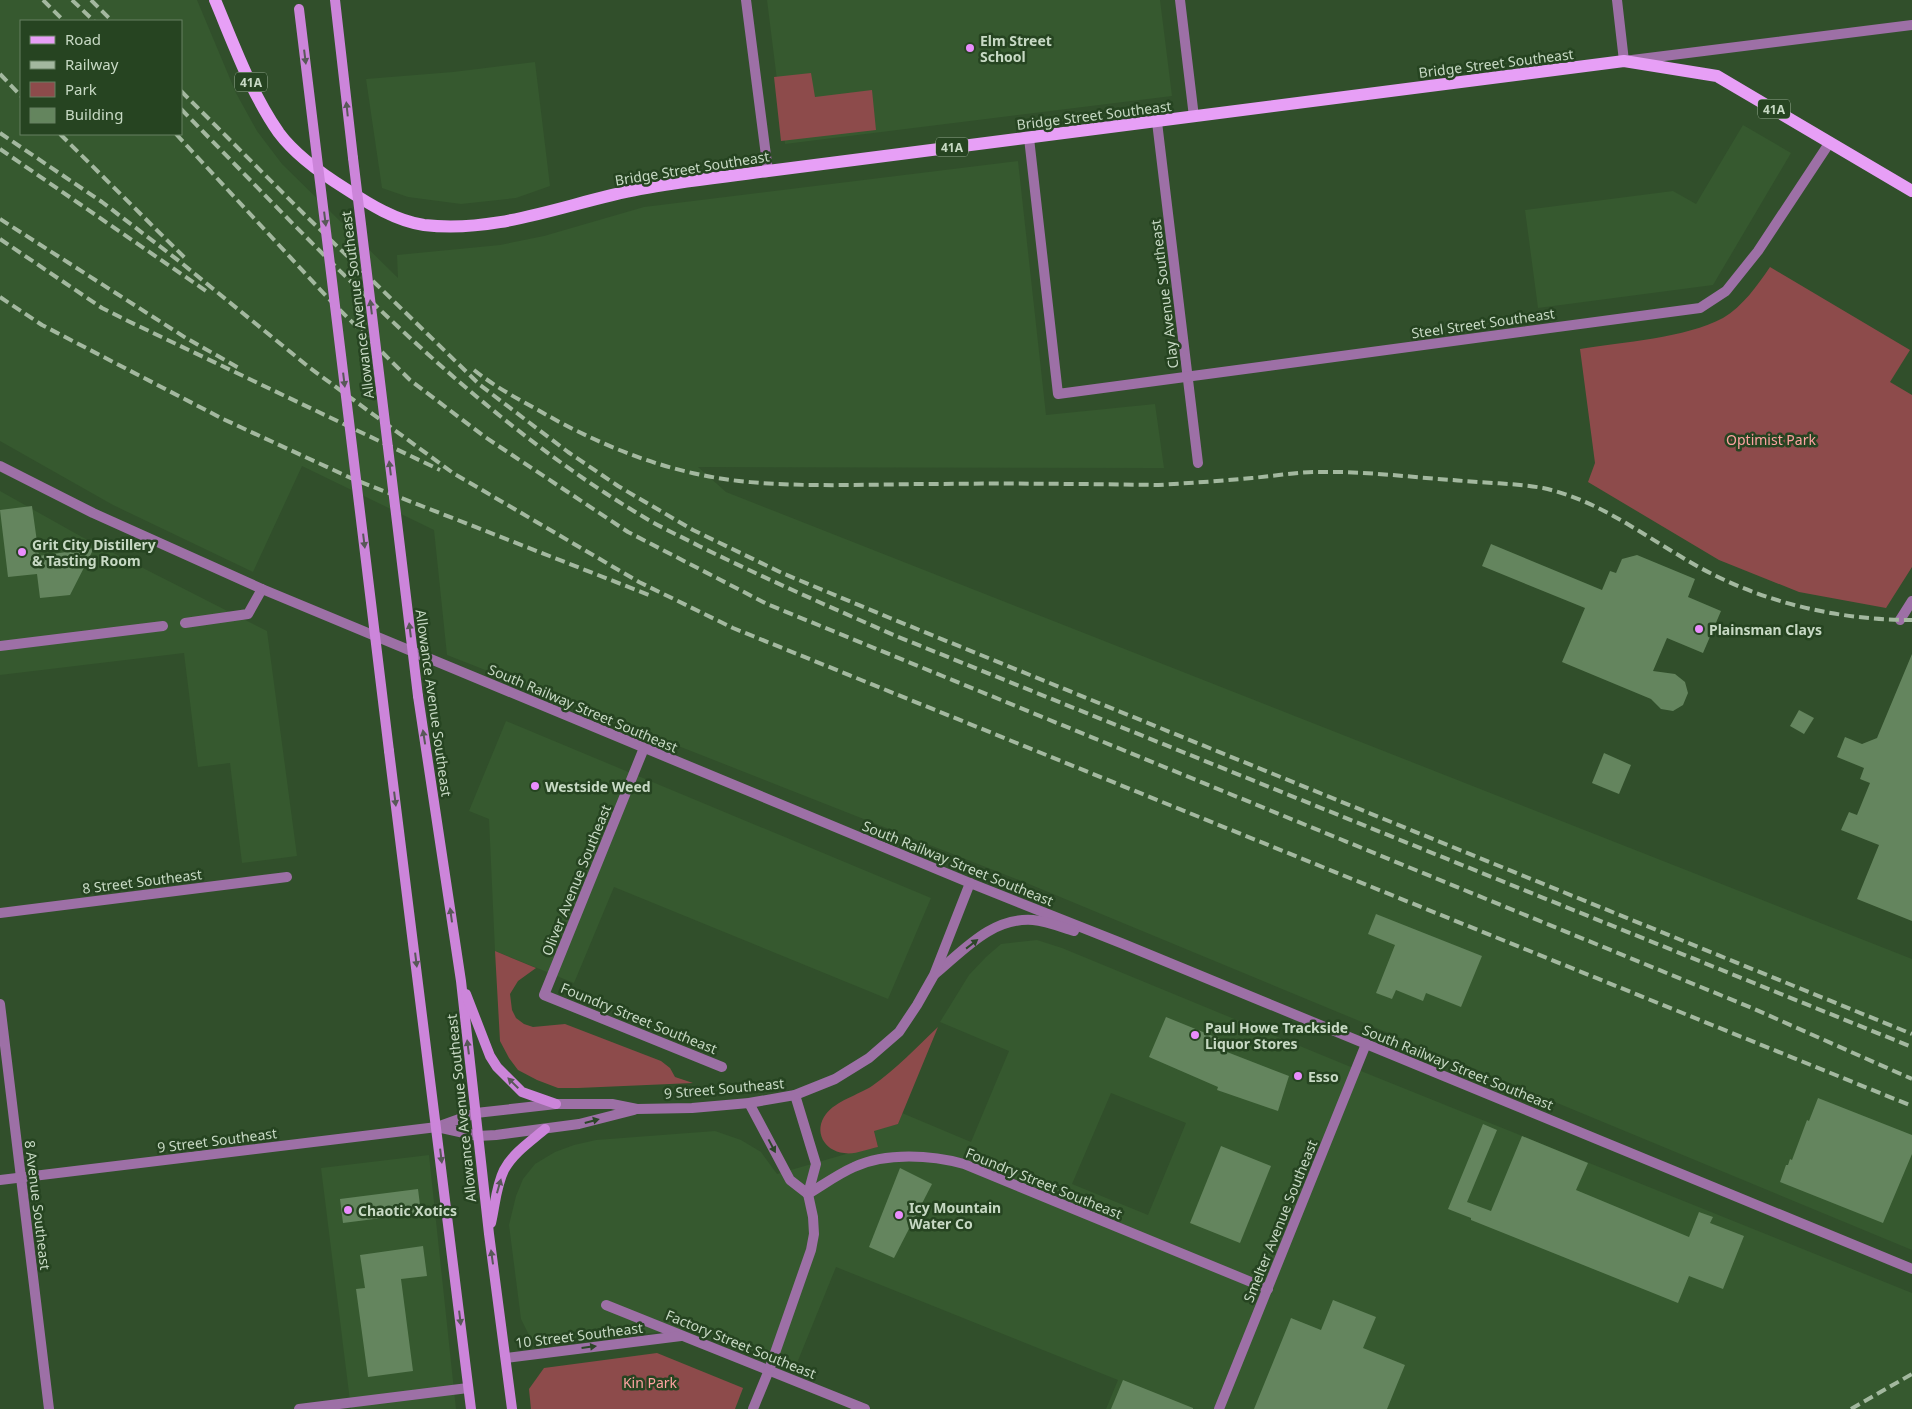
<svg xmlns="http://www.w3.org/2000/svg" width="1912" height="1409" font-family="'Noto Sans',sans-serif">
	<style>
		.built { fill: #36592f; fill-rule: evenodd }
		.green { fill: #8d4b4b }
		.building { fill: #64855e }
		.lines { fill: none; stroke-linecap: round; stroke-linejoin: round }
		.minor { stroke: #9d70a6; stroke-width: 10 }
		.tertiary { stroke: #9d70a6; stroke-width: 10 }
		.secondary { stroke: #cc85da; stroke-width: 10 }
		.primary { stroke: #e79ff6; stroke-width: 12 }
		.rail { stroke: #a3b89f; stroke-width: 4; stroke-dasharray: 10 5; stroke-linecap: butt }
		.secondary-bridge { stroke: #cc85da; stroke-width: 10 }
		.oneway { fill: #585858 }
		.oneway2 { fill: #2c4628 }
		.poi-dot { fill: #ea8dfd; stroke: #264421; stroke-width: 2 }
		.labels { text-anchor: middle; dominant-baseline: central; stroke-width: 5; stroke-linejoin: round; paint-order: stroke }
		.shield { fill: #264421; stroke: #97ac93; stroke-width: 1 }
		.shield-label { font-size: 12px; font-weight: bold; fill: #c7d9c4 }
		.poi-label { font-size: 14px; font-weight: bold; fill: #c7d9c4; stroke: #264421; text-anchor: start }
		.street-label { font-size: 14px; fill: #c7d9c4; stroke: #264421 }
		.park-label { font-size: 14px; fill: #fda3a2; stroke: #264421 }
	</style>
	<rect width="100%" height="100%" fill="#314f2b"/>
	<g class="built">
		<path d="M0,0H197L236,93L257,131L282,164L398,278L397,255L500,245L544,236L644,207L1018,161L1046,415L1155,404L1164,468L698,467L726,492L1912,959V1250L1024,882L447,655L434,530L302,466L253,572L113,505L0,441ZM21,21H181V134H21Z"/>
		<path d="M767,0H1160L1172,96L785,144Z"/>
		<path d="M535,62L550,186L516,198L461,204L408,197L382,188L366,79L453,72Z"/>
		<path d="M1743,125L1791,153L1713,285L1538,308L1525,210L1673,191L1696,204Z"/>
		<path d="M0,491L82,537L267,631L297,856L242,863L230,763L198,767L184,653L0,675Z"/>
		<path d="M506,721L931,898L888,999L614,887L574,983L495,951L489,819L469,811Z"/>
		<path d="M1037,940L1062,948L1346,1065L1912,1293V1409H1106L1118,1380L836,1267L795,1368L697,1328L540,1345L531,1339L521,1319L509,1225L516,1196L523,1179L535,1164L555,1152L574,1145L596,1140L715,1131L741,1140L761,1152L777,1174L846,1154L878,1147L874,1130L898,1124L902,1113L971,1142L1009,1051L940,1022L969,975L986,957L1001,944ZM1111,1093L1186,1123L1148,1215L1072,1184Z"/>
		<path d="M429,1155L456,1409H351L321,1168Z"/>
	</g>
	<g class="green">
		<path d="M811,73L815,97L872,90L876,130L781,141L774,77Z"/>
		<path d="M1770,267L1910,350L1890,382L1912,395V567L1886,608L1799,592L1719,560L1588,482L1595,463L1580,349C1622,342 1686,338 1723,318C1743,306 1757,286 1770,267Z"/>
		<path d="M495,951L536,968L518,981L510,994L512,1010L516,1018L524,1024L533,1027L565,1024L661,1061L670,1068L675,1077L693,1083L578,1088H558L537,1080L518,1070L509,1058L500,1041Z"/>
		<path d="M938,1027L898,1124L874,1131L878,1147C868,1149 854,1155 844,1153C824,1151 813,1131 826,1114C836,1101 858,1095 872,1086C896,1069 917,1047 938,1027Z"/>
		<path d="M657,1353L743,1388L735,1409H531L529,1389L544,1368Z"/>
	</g>
	<g class="building">
		<path d="M32,506L39,556L94,548L70,595L40,598L37,574L8,577L0,510Z"/>
		<path d="M1491,544L1602,590L1610,571L1616,573L1622,559L1637,555L1695,579L1688,597L1721,611L1703,653L1667,638L1653,671L1675,674L1685,682L1688,693L1683,705L1673,711L1661,709L1651,699L1562,662L1585,608L1482,566Z"/>
		<path d="M1912,654V921L1857,899L1879,845L1841,830L1849,812L1857,815L1870,783L1860,779L1864,768L1837,757L1845,737L1862,744L1877,738Z"/>
		<path d="M1799,710L1814,718L1804,734L1790,726Z"/>
		<path d="M1604,753L1631,765L1619,794L1592,783Z"/>
		<path d="M1376,914L1482,956L1461,1007L1426,993L1423,1001L1396,990L1392,999L1376,993L1395,945L1368,934Z"/>
		<path d="M1166,1017L1230,1043L1227,1052L1289,1076L1278,1111L1217,1090L1218,1087L1149,1057Z"/>
		<path d="M1818,1098L1912,1135V1154L1883,1223L1780,1182L1786,1165H1788L1790,1159L1792,1160L1807,1120L1809,1121Z"/>
		<path d="M1483,1124L1497,1130L1467,1202L1491,1211L1522,1136L1588,1163L1576,1190L1689,1237L1699,1212L1713,1217L1710,1223L1744,1236L1723,1289L1689,1276L1678,1303L1471,1220V1218L1448,1209Z"/>
		<path d="M1221,1146L1271,1166L1240,1243L1190,1223Z"/>
		<path d="M900,1168L932,1184L894,1258L869,1247Z"/>
		<path d="M418,1189L421,1213L343,1223L340,1199Z"/>
		<path d="M423,1246L427,1276L401,1279L413,1371L368,1377L356,1289L365,1288L360,1255Z"/>
		<path d="M1333,1300L1376,1317L1363,1348L1405,1365L1387,1409H1254L1291,1318L1321,1330Z"/>
		<path d="M1123,1380L1193,1408V1409H1111Z"/>
	</g>
	<g class="lines">
		<g class="minor">
			<path d="M746,0L768,171"/>
			<path d="M1180,0L1194,117"/>
			<path d="M1617,0L1624,61L1912,25"/>
			<path d="M1157,122L1198,463"/>
			<path d="M1029,138L1058,394L1700,308L1726,291L1758,251L1830,142"/>
			<path d="M1900,620L1912,601"/>
			<path d="M185,623L248,614L262,589"/>
			<path d="M0,646L163,626"/>
			<path d="M644,748L544,995L722,1067"/>
			<path d="M0,913L287,877"/>
			<path d="M0,1004L49,1409"/>
			<path d="M749,1103L790,1180L808,1194"/>
			<path d="M0,1180L437,1127"/>
			<path d="M808,1194C823,1185 838,1174 854,1167C886,1152 932,1155 964,1164L1268,1289"/>
			<path d="M606,1305L865,1409"/>
			<path d="M506,1358L681,1336"/>
			<path d="M299,1409L468,1388"/>
			<path d="M753,1409L769,1370L811,1250L814,1234L813,1217L808,1194L816,1164L795,1095"/>
			<path d="M1219,1409L1366,1044"/>
		</g>
		<g class="tertiary">
			<path d="M0,466L93,513L262,589L970,883L1121,943L1912,1269"/>
			<path d="M935,974C964,950 992,917 1033,920C1046,921 1061,927 1074,931"/>
			<path d="M437,1127L476,1113L556,1104H612L637,1109L692,1108L749,1103L795,1095L835,1079L869,1058L899,1032L917,1005L934,975L970,883"/>
			<path d="M437,1127L478,1136L496,1135L579,1124L634,1110"/>
		</g>
		<g class="secondary">
			<path d="M335,0L353,158"/>
			<path d="M418,696L461,981L489,1234L512,1409"/>
			<path d="M389,751L471,1409"/>
			<path d="M466,994L490,1056L497,1067L522,1092L556,1104"/>
			<path d="M491,1223C495,1206 496,1186 504,1170C513,1153 531,1141 545,1129"/>
		</g>
		<path class="primary" d="M215,0C234,45 251,93 279,133C296,156 322,174 346,189C369,204 396,221 424,225C499,234 569,202 640,189C682,181 725,177 768,171L1624,61L1717,76L1912,191"/>
		<g class="rail">
			<path d="M43,0L64,21"/>
			<path d="M72,0L94,21"/>
			<path d="M91,0L112,21"/>
			<path d="M0,74L21,96"/>
			<path d="M181,91L305,215L480,385L568,452L618,486L693,530L782,573L890,618L1912,1034"/>
			<path d="M181,109C325,256 469,414 647,519C664,529 682,537 699,546C764,578 830,607 896,636L1912,1047"/>
			<path d="M0,133L102,202L179,261L310,368L453,473L639,582L733,628L1912,1106"/>
			<path d="M60,134L185,258"/>
			<path d="M176,134L328,298L410,380L485,437L628,532L767,604L1752,1008L1912,1079"/>
			<path d="M0,149L206,291"/>
			<path d="M0,219L186,338L239,368"/>
			<path d="M0,239L102,308L128,321L440,470"/>
			<path d="M0,297L42,325L223,419L353,479L649,595"/>
			<path d="M474,370C494,386 516,398 538,410C600,446 668,473 739,481C804,488 870,484 935,484C1010,483 1084,484 1158,485C1190,483 1221,481 1252,478C1274,476 1297,472 1319,472C1363,471 1408,477 1453,480C1482,483 1514,483 1543,488C1594,499 1636,530 1680,556C1749,599 1830,620 1912,620"/>
			<path d="M1851,1409L1912,1374"/>
		</g>
		<g class="secondary-bridge">
			<path d="M299,9L389,751"/>
			<path d="M353,158L418,696"/>
		</g>
	</g>
	<defs><path id="oneway-solid" d="M-6-.8H1V-3.2L6.5 0L1 3.2V.8H-6Z" transform="scale(1.25)"/></defs>
	<g class="oneway">
		<use href="#oneway-solid" transform="translate(305 57) rotate(83)"/>
		<use href="#oneway-solid" transform="translate(347 109) rotate(-96)"/>
		<use href="#oneway-solid" transform="translate(325 219) rotate(83)"/>
		<use href="#oneway-solid" transform="translate(371 307) rotate(-97)"/>
		<use href="#oneway-solid" transform="translate(344 380) rotate(83)"/>
		<use href="#oneway-solid" transform="translate(390 468) rotate(-97)"/>
		<use href="#oneway-solid" transform="translate(364 541) rotate(83)"/>
		<use href="#oneway-solid" transform="translate(410 630) rotate(-97)"/>
		<use href="#oneway-solid" transform="translate(424 737) rotate(-99)"/>
		<use href="#oneway-solid" transform="translate(395 799) rotate(83)"/>
		<use href="#oneway-solid" transform="translate(451 915) rotate(-98)"/>
		<use href="#oneway-solid" transform="translate(416 960) rotate(83)"/>
		<use href="#oneway-solid" transform="translate(468 1047) rotate(-97)"/>
		<use href="#oneway-solid" transform="translate(513 1083) rotate(-135)"/>
		<use href="#oneway-solid" transform="translate(441 1156) rotate(83)"/>
		<use href="#oneway-solid" transform="translate(499 1186) rotate(-74)"/>
		<use href="#oneway-solid" transform="translate(492 1257) rotate(-98)"/>
		<use href="#oneway-solid" transform="translate(460 1318) rotate(83)"/>
	</g>
	<g class="oneway2">
		<use href="#oneway-solid" transform="translate(972 944) rotate(-38)"/>
		<use href="#oneway-solid" transform="translate(592 1121) rotate(-15)"/>
		<use href="#oneway-solid" transform="translate(772 1146) rotate(62)"/>
		<use href="#oneway-solid" transform="translate(589 1347) rotate(-7)"/>
	</g>
	<g class="poi-dot">
		<circle cx="970" cy="48" r="5"/>
		<circle cx="22" cy="552" r="5"/>
		<circle cx="1699" cy="629" r="5"/>
		<circle cx="535" cy="786" r="5"/>
		<circle cx="1195" cy="1035" r="5"/>
		<circle cx="1298" cy="1076" r="5"/>
		<circle cx="348" cy="1210" r="5"/>
		<circle cx="899" cy="1215" r="5"/>
	</g>
	<g class="labels">
		<g class="shield">
			<rect x="235" y="72.5" width="32" height="19" rx="4"/>
			<rect x="1758" y="99.5" width="32" height="19" rx="4"/>
			<rect x="936" y="137.5" width="32" height="19" rx="4"/>
		</g>
		<g class="shield-label">
			<text x="251" y="82">41A</text>
			<text x="1774" y="109">41A</text>
			<text x="952" y="147">41A</text>
		</g>
		<g class="poi-label">
			<text x="980" y="40">Elm Street<tspan x="980" dy="16">School</tspan></text>
			<text x="32" y="544">Grit City Distillery<tspan x="32" dy="16">&amp; Tasting Room</tspan></text>
			<text x="1709" y="629">Plainsman Clays</text>
			<text x="545" y="786">Westside Weed</text>
			<text x="1205" y="1027">Paul Howe Trackside<tspan x="1205" dy="16">Liquor Stores</tspan></text>
			<text x="1308" y="1076">Esso</text>
			<text x="909" y="1207">Icy Mountain<tspan x="909" dy="16">Water Co</tspan></text>
			<text x="358" y="1210">Chaotic Xotics</text>
		</g>
		<g class="street-label">
			<text transform="translate(1496 63) rotate(-7)">Bridge Street Southeast</text>
			<text transform="translate(1094 115) rotate(-7)">Bridge Street Southeast</text>
			<text transform="translate(692 168) rotate(-9)">Bridge Street Southeast</text>
			<text transform="translate(1164 294) rotate(-97)">Clay Avenue Southeast</text>
			<text transform="translate(357 305) rotate(-97)">Allowance Avenue Southeast</text>
			<text transform="translate(1483 323) rotate(-8)">Steel Street Southeast</text>
			<text transform="translate(434 703) rotate(82)">Allowance Avenue Southeast</text>
			<text transform="translate(583 708) rotate(23)">South Railway Street Southeast</text>
			<text transform="translate(958 863) rotate(22)">South Railway Street Southeast</text>
			<text transform="translate(576 880) rotate(-68)">Oliver Avenue Southeast</text>
			<text transform="translate(142 881) rotate(-7)">8 Street Southeast</text>
			<text transform="translate(639 1018) rotate(22)">Foundry Street Southeast</text>
			<text transform="translate(1458 1067) rotate(22)">South Railway Street Southeast</text>
			<text transform="translate(724 1088) rotate(-5)">9 Street Southeast</text>
			<text transform="translate(461 1108) rotate(-96)">Allowance Avenue Southeast</text>
			<text transform="translate(217 1140) rotate(-7)">9 Street Southeast</text>
			<text transform="translate(1044 1183) rotate(22)">Foundry Street Southeast</text>
			<text transform="translate(38 1205) rotate(83)">8 Avenue Southeast</text>
			<text transform="translate(1280 1221) rotate(-68)">Smelter Avenue Southeast</text>
			<text transform="translate(579 1335) rotate(-7)">10 Street Southeast</text>
			<text transform="translate(741 1344) rotate(22)">Factory Street Southeast</text>
		</g>
		<g class="park-label">
			<text x="1771" y="439">Optimist Park</text>
			<text x="650" y="1382">Kin Park</text>
		</g>
	</g>
	<rect x="20" y="20" width="162" height="115" fill="#264421" stroke="#668062"/>
	<rect x="30" y="36" width="25" height="8" fill="#e79ff6" stroke="#668062"/>
	<text x="65" y="45" font-size="15" fill="#c7d9c4">Road</text>
	<rect x="30" y="61" width="25" height="8" fill="#a3b89f" stroke="#668062"/>
	<text x="65" y="70" font-size="15" fill="#c7d9c4">Railway</text>
	<rect x="30" y="82" width="25" height="15" fill="#8d4b4b" stroke="#668062"/>
	<text x="65" y="95" font-size="15" fill="#c7d9c4">Park</text>
	<rect x="30" y="108" width="25" height="15" fill="#64855e" stroke="#668062"/>
	<text x="65" y="120" font-size="15" fill="#c7d9c4">Building</text>
</svg>
